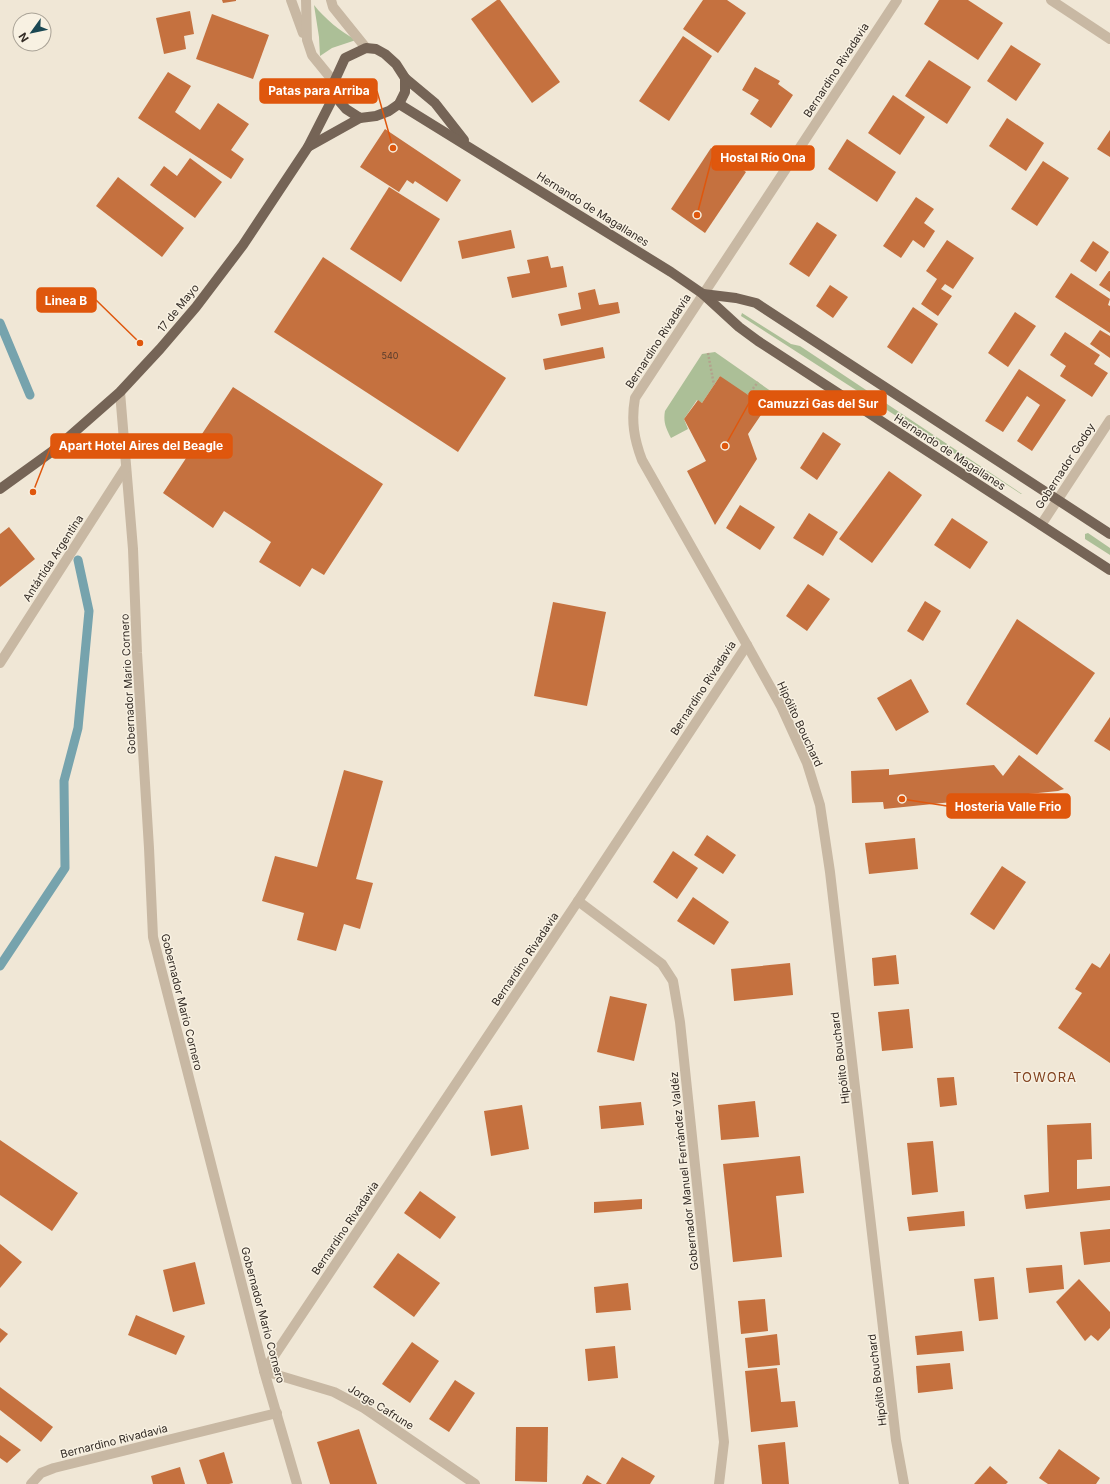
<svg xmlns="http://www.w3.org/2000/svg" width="1110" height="1484" font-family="Inter,sans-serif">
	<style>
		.green { fill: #acbf97 }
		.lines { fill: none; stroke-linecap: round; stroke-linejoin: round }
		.stream { stroke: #76a3ad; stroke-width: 9 }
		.building { fill: #c5713f }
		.path { stroke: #b3a28d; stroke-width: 2.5; stroke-dasharray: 2 2; stroke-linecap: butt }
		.minor { stroke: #c8b8a3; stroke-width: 10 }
		.major { stroke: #756456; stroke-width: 10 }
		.labels { text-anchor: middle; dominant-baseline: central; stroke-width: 3; stroke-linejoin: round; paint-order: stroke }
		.number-label { font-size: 9px; fill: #583c2c }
		.street-label { font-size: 11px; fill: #332b25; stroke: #f8f1e2 }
		.quarter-label { font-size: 13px; letter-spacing: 1px; fill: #81421f; stroke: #f8f1e2 }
		.leader { fill: none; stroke: #df570d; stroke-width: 1.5 }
		.callout-dot { fill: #df570d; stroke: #f8f1e2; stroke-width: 1.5 }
		.callout { fill: #df570d; stroke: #df570d; stroke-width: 1.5 }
		.callout-label { font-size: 12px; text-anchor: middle; font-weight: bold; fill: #fff }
	</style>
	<rect width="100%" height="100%" fill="#f0e7d6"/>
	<g class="green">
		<path d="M314,5C325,19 340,31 356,40L332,48L320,56L319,37Z"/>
		<path d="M742,313L791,344L800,346L1022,494H1021L969,460L963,459L741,316Z"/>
		<path d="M715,352L775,394L763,412L751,404L720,376L702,403L697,400L684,419L688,429L671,438C666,428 663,422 665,411L702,354Z"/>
		<path d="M1088,533L1110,548V555L1085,539V534Z"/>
	</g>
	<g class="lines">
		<g class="stream">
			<path d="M0,323L30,395"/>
			<path d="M0,966L65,868L64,781L78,728L89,611L78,560"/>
		</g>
	</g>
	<g class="building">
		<path d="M222,0H236V1L223,3Z"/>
		<path d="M497,0H500L560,82L532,103L471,19Z"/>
		<path d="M703,0H727L746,13L718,53L683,29Z"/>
		<path d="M939,0H968L1003,23L978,60L924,24Z"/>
		<path d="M190,11L194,34L184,36L186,49L164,54L156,18Z"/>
		<path d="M212,14L269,35L253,79L196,59Z"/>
		<path d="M683,36L712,56L669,121L639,101Z"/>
		<path d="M1011,45L1041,64L1016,101L987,81Z"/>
		<path d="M929,60L971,87L947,124L905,96Z"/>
		<path d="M755,67L780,81L778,84L793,95L771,128L750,114L759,100L742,90Z"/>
		<path d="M168,72L191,86L175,112L200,130L218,103L249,124L231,150L244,159L231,179L138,118Z"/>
		<path d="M893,95L925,117L900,155L868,133Z"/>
		<path d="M1007,118L1044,143L1026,171L989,146Z"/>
		<path d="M385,129L461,180L447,202L415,181L413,184L407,180L399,192L360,167Z"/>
		<path d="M1110,130V157L1097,149Z"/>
		<path d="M847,139L896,172L877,202L828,169Z"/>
		<path d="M711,148L746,172L705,233L671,209Z"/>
		<path d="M190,158L222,182L195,218L150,185L164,166L177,176Z"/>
		<path d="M1043,161L1069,178L1037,226L1011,209Z"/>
		<path d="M118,177L184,228L162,257L96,206Z"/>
		<path d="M389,187L440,219L401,282L350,249Z"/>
		<path d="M916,197L934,209L924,223L935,231L924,248L913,240L901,258L883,246Z"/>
		<path d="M817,222L837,235L809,277L789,264Z"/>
		<path d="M511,230L515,248L462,259L458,241Z"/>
		<path d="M947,240L974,258L953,289L945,284L941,289L952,296L938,316L921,304L937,279L926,271Z"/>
		<path d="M1093,241L1109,252L1096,272L1080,261Z"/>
		<path d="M548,256L551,268L563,266L567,287L512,298L507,277L530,273L527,260Z"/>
		<path d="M323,257L506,378L458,452L274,332Z"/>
		<path d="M1109,271H1110V292L1099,285Z"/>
		<path d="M1071,273L1110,299L1108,305L1110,306V333L1055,297Z"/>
		<path d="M830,285L848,297L833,318L816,306Z"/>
		<path d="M595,289L599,305L618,302L620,313L561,326L558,314L581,309L578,293Z"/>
		<path d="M913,307L938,324L912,364L887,347Z"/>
		<path d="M1015,312L1036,326L1008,367L988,353Z"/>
		<path d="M1100,330L1110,336V358L1090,344Z"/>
		<path d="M1065,332L1100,355L1094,364L1108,373L1092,397L1060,376L1066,366L1050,355Z"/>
		<path d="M603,347L605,358L545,370L543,359Z"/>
		<path d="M1019,369L1066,400L1032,451L1017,441L1040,405L1027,396L1003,432L985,421Z"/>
		<path d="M720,376L754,399L751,404L763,412L748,434L757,459L715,525L687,471L706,461L684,419L698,400L702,403Z"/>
		<path d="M233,387L383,484L324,575L312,568L300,587L259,562L271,542L224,511L213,528L163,493Z"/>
		<path d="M823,432L841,444L817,480L800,468Z"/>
		<path d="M889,471L922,495L872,563L839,539Z"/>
		<path d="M740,505L775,527L760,550L726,528Z"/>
		<path d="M809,513L838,532L823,556L793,538Z"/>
		<path d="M952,518L988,542L970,569L934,545Z"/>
		<path d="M9,527L35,559L0,587V534Z"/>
		<path d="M808,584L830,599L807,631L786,616Z"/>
		<path d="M925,601L941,611L923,641L907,631Z"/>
		<path d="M553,602L606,612L587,706L534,696Z"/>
		<path d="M1017,619L1095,673L1037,755L966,704Z"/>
		<path d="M911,679L929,712L896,731L877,698Z"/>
		<path d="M1110,717V751L1094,741Z"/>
		<path d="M1019,755L1064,789L1058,791L884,809L883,802L852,803L851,771L889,769V775L994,765L1003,776Z"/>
		<path d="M344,770L383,781L356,879L373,883L360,929L344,924L336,951L297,940L304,913L262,901L275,856L317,867Z"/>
		<path d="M707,835L736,855L723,874L694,855Z"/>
		<path d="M915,838L918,869L869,874L865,843Z"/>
		<path d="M673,851L698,868L677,899L653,882Z"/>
		<path d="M1002,866L1026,882L994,930L970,914Z"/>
		<path d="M693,897L729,922L714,945L677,921Z"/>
		<path d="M1110,953V1063L1058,1028L1082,993L1075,989L1092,963L1100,968Z"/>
		<path d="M896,955L899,984L874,986L872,958Z"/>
		<path d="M790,963L793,995L734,1001L731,969Z"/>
		<path d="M610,996L647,1004L634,1061L597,1052Z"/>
		<path d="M909,1009L913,1048L882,1051L878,1012Z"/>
		<path d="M954,1077L957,1105L940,1107L937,1078Z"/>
		<path d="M755,1101L759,1137L721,1140L718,1105Z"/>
		<path d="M641,1102L644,1125L601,1129L599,1106Z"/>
		<path d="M522,1105L529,1149L491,1156L484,1111Z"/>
		<path d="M1091,1123L1092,1159L1077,1160V1189L1110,1186V1200L1026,1209L1024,1195L1049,1192L1047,1125Z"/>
		<path d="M0,1140L78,1193L52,1231L0,1195Z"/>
		<path d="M933,1141L938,1192L912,1195L907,1143Z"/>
		<path d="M800,1156L804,1193L776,1196L782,1257L733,1262L723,1164Z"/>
		<path d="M420,1191L456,1217L440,1239L404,1213Z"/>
		<path d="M642,1199V1209L594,1213V1202Z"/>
		<path d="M964,1211L965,1226L909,1231L907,1217Z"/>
		<path d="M1110,1229V1262L1084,1265L1080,1232Z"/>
		<path d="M0,1244L22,1262L0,1288Z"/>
		<path d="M398,1253L440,1283L414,1317L373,1287Z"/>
		<path d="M195,1262L205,1304L173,1312L163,1270Z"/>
		<path d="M1062,1265L1064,1289L1029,1293L1026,1268Z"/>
		<path d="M994,1277L998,1319L979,1321L974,1279Z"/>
		<path d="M1079,1279L1110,1312V1328L1098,1341L1091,1335L1085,1341L1056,1302Z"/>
		<path d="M628,1283L631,1310L596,1313L594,1287Z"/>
		<path d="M765,1299L768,1331L741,1334L738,1301Z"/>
		<path d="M136,1315L185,1336L176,1355L128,1335Z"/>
		<path d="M0,1328L8,1334L0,1343Z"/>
		<path d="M962,1331L964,1351L917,1355L915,1336Z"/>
		<path d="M777,1334L780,1365L748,1368L745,1338Z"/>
		<path d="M412,1342L439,1361L410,1403L382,1384Z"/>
		<path d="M615,1346L618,1378L588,1381L585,1349Z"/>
		<path d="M950,1363L953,1389L918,1393L916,1366Z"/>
		<path d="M777,1368L781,1402L795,1401L798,1427L751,1432L745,1371Z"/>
		<path d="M455,1380L475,1393L449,1432L429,1419Z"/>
		<path d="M0,1387L53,1427L41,1442L0,1410Z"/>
		<path d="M516,1427H548L547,1482L515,1481Z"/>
		<path d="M359,1429L377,1484H330L317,1442Z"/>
		<path d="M0,1435L21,1450L7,1463L0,1458Z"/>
		<path d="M785,1442L789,1484H762L758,1445Z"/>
		<path d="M1059,1449L1100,1478L1096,1484H1048L1039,1478Z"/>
		<path d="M224,1452L233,1483L229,1484H207L199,1460Z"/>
		<path d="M622,1457L655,1476L650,1484H606Z"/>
		<path d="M990,1466L1008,1482L1006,1484H974Z"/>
		<path d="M180,1467L185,1484H153L151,1476Z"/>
		<path d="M587,1475L602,1484H582Z"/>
	</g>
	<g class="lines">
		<g class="path">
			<path d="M708,353L714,385"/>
			<path d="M748,395L758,382"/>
		</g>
		<g class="minor">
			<path d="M291,0L303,33"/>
			<path d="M306,0L307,40L312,55L334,82"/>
			<path d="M331,0L333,7L366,48"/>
			<path d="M1051,0L1110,39"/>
			<path d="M120,392L133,549L137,653L149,848L153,937L264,1371L297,1484"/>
			<path d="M1041,525L1110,420"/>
			<path d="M747,645L781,706L807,763L820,805L830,872L896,1440L904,1484"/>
			<path d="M0,663L126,467"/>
			<path d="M578,901L662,964L673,981L680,1022L724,1442L719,1484"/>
			<path d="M31,1484L41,1473L54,1468L277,1413"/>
			<path d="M475,1484L364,1408L334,1392L264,1371L578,901L747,645L642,460C634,439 631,421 635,398L897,0"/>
		</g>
		<g class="major">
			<path d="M366,48L376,49L385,54L396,64L405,78V92L399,104L389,111L376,116L360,118L346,109L340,102L334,82L345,58Z"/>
			<path d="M405,78L435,103L464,140"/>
			<path d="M399,104L671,272L703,294L739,327L758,341L1110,570"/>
			<path d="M308,147L360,118"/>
			<path d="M703,294L736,298L756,303L1110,534"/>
			<path d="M0,489L54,450L120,392L160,349L196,307L243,245L308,147L336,92"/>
		</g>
	</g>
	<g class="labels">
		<g class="number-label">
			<text x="390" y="355">540</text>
		</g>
		<g class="street-label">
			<text transform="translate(836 70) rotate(-57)">Bernardino Rivadavia</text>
			<text transform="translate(593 209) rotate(32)">Hernando de Magallanes</text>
			<text transform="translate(178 308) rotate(-51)">17 de Mayo</text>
			<text transform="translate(658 341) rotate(-57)">Bernardino Rivadavia</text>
			<text transform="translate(950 452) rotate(33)">Hernando de Magallanes</text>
			<text transform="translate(1065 466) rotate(-57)">Gobernador Godoy</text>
			<text transform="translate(53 558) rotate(-57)">Antártida Argentina</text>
			<text transform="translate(128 684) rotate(-93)">Gobernador Mario Cornero</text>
			<text transform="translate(703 688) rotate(-57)">Bernardino Rivadavia</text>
			<text transform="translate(800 724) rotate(65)">Hipólito Bouchard</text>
			<text transform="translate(525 959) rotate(-56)">Bernardino Rivadavia</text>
			<text transform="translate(182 1002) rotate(76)">Gobernador Mario Cornero</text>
			<text transform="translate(840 1058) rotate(-97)">Hipólito Bouchard</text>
			<text transform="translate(684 1171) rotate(-96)">Gobernador Manuel Fernández Valdéz</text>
			<text transform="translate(345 1228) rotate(-56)">Bernardino Rivadavia</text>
			<text transform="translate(263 1315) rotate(75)">Gobernador Mario Cornero</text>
			<text transform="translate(877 1380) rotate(-97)">Hipólito Bouchard</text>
			<text transform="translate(381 1407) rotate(32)">Jorge Cafrune</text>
			<text transform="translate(114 1441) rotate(-14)">Bernardino Rivadavia</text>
		</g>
		<g class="quarter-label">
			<text x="1045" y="1077">TOWORA</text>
		</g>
	</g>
	<path class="leader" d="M393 148L377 91M697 215L712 158M140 343L96 300M725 446L749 403M33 492L51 446M902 799L947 806"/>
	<g class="callout-dot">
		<circle cx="393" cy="148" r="4"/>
		<circle cx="697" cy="215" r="4"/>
		<circle cx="140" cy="343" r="4"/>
		<circle cx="725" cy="446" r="4"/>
		<circle cx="33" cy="492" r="4"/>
		<circle cx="902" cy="799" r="4"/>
	</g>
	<g class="callout">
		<rect x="260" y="79" width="117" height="24" rx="4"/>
		<rect x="712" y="146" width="102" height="24" rx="4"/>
		<rect x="37" y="288" width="59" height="24" rx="4"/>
		<rect x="749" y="391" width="137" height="24" rx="4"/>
		<rect x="51" y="434" width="181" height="24" rx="4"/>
		<rect x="947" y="794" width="123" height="24" rx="4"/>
	</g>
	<g class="callout-label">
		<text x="319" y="95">Patas para Arriba</text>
		<text x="763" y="162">Hostal Río Ona</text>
		<text x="66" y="305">Linea B</text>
		<text x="818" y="408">Camuzzi Gas del Sur</text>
		<text x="141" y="450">Apart Hotel Aires del Beagle</text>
		<text x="1008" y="811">Hosteria Valle Frio</text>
	</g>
	<g transform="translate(32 32) rotate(237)"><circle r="19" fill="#f8f1e2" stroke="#a9a296"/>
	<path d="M0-3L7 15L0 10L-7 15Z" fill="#1b4853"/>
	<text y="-6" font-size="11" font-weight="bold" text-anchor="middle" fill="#332b25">N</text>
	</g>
</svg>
